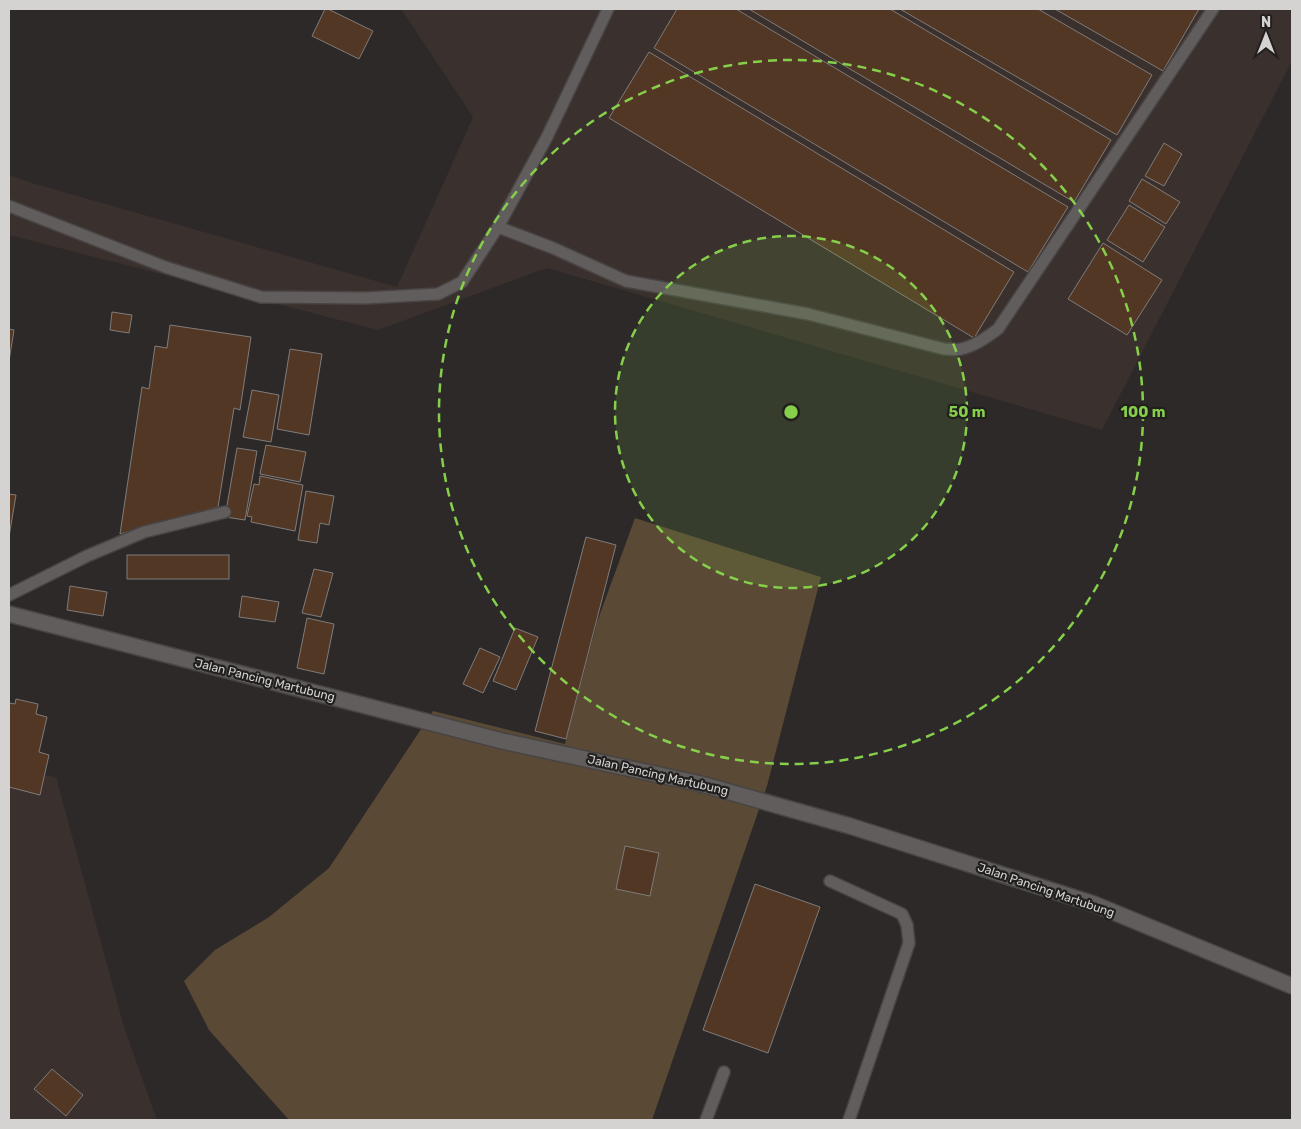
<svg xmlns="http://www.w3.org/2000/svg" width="1301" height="1129" font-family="Rubik,sans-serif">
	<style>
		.built { fill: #3a302e }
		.green { fill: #594935 }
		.building { fill: #533725; stroke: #7f7c7a }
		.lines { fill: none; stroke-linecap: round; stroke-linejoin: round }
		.lane-casing { stroke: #474443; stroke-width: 14 }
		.street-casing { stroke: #474443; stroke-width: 18 }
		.lane { stroke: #615d5c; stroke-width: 11 }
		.street { stroke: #615d5c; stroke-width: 15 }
		.ring { fill: none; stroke: #86cf4b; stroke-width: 2.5; stroke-dasharray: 9 6 }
		.labels { text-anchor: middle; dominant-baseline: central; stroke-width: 4.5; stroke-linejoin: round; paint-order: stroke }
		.street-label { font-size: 12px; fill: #d5d3d2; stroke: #221f1f }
		.centre { fill: #86cf4b; stroke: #221f1f; stroke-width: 2.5 }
		.ring-label { font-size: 15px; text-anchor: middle; font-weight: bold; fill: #86cf4b; stroke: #221f1f; stroke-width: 4.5; stroke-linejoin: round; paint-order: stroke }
	</style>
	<rect width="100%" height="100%" fill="#2c2928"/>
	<g class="built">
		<path d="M401,9H1292V61L1102,430L547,268L378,330L9,235V175L32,183L397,287L473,117Z"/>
		<path d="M9,769L56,777L124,1027L157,1120H9Z"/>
	</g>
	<path class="green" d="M635,518L821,577L767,786L652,1120H289L209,1030L184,981L215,950L269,917L329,868L433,711L565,744L597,622Z"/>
	<g class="building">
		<path d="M325,9H328L373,31L359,59L312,36Z"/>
		<path d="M677,9H736L1068,207L1028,272L654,48Z"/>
		<path d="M749,9H890L1111,140L1074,202Z"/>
		<path d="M900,9H1038L1152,75L1117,135Z"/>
		<path d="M1055,9H1199L1163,71Z"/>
		<path d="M649,52L1014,272L974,338L609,118Z"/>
		<path d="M1164,143L1182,154L1164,186L1145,176Z"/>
		<path d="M1142,179L1180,202L1166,224L1129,201Z"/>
		<path d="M1129,205L1165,227L1143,262L1107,240Z"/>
		<path d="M1103,243L1162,280L1127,335L1068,299Z"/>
		<path d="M112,312L132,315L129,333L110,330Z"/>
		<path d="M170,325L251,337L240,410L234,408L218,507L120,534L142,387L149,389L155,346L167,348Z"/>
		<path d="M9,329L14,330L9,361Z"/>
		<path d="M290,349L322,354L309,435L277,429Z"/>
		<path d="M252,390L279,395L271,442L243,437Z"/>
		<path d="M266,445L306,452L300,482L260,474Z"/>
		<path d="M237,448L257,451L245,520L225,517Z"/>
		<path d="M260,476L303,485L295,531L251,522L252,517L247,516L254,484L259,485Z"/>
		<path d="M306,491L334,496L329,525L320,523L317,543L298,540Z"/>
		<path d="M9,494L16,495L9,537Z"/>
		<path d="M586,537L616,545L566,739L535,731Z"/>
		<rect x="127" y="555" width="102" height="24"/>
		<path d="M314,569L333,573L321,617L302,613Z"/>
		<path d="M70,586L107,592L103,616L67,610Z"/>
		<path d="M242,596L279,602L275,622L239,617Z"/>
		<path d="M307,618L334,624L324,674L297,668Z"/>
		<path d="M515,628L538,637L516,690L493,681Z"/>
		<path d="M480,648L500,657L483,693L463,684Z"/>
		<path d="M16,699L38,704L36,714L47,717L39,752L49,755L40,795L9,787V703L15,704Z"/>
		<path d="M625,846L659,853L650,896L616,889Z"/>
		<path d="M755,884L820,907L768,1053L703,1030Z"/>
		<path d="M52,1069L83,1095L66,1116L34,1089Z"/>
	</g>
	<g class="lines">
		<defs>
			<g id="lane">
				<path d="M9,206L165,267L261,297L366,298L438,294L462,282L498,227L553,248L626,281L808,314L944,349C950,349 956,350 961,349C975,346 987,337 998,329L1213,9"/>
				<path d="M498,227L547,137L608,9"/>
				<path d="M9,595L87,556L144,532L225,512"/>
				<path d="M830,881L902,914L907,925L909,943L849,1120"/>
				<path d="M706,1120L724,1072"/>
			</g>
			<path id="street" d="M9,614L502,741L701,784L850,826L1094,904L1292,986"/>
		</defs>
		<use href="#lane" class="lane-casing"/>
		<use href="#street" class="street-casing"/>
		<use href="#lane" class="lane"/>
		<use href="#street" class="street"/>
	</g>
	<circle cx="791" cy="412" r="176" fill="#86cf4b" fill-opacity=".12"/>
	<g class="ring">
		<circle cx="791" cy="412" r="176"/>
		<circle cx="791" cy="412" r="352"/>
	</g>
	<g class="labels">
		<g class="street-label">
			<text transform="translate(265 680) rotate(14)">Jalan Pancing Martubung</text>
			<text transform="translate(658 775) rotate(13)">Jalan Pancing Martubung</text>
			<text transform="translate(1046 890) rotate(19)">Jalan Pancing Martubung</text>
		</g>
	</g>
	<circle cx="791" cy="412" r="8" class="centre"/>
	<g class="ring-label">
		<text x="967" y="417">50 m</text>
		<text x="1143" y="417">100 m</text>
	</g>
	<rect width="1301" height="1129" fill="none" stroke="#d5d3d2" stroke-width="20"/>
	<g transform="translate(1266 35)" stroke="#221f1f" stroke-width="4" paint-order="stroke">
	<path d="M0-4L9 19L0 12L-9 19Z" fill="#d5d3d2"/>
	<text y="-8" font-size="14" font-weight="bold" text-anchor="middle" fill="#d5d3d2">N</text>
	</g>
</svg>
